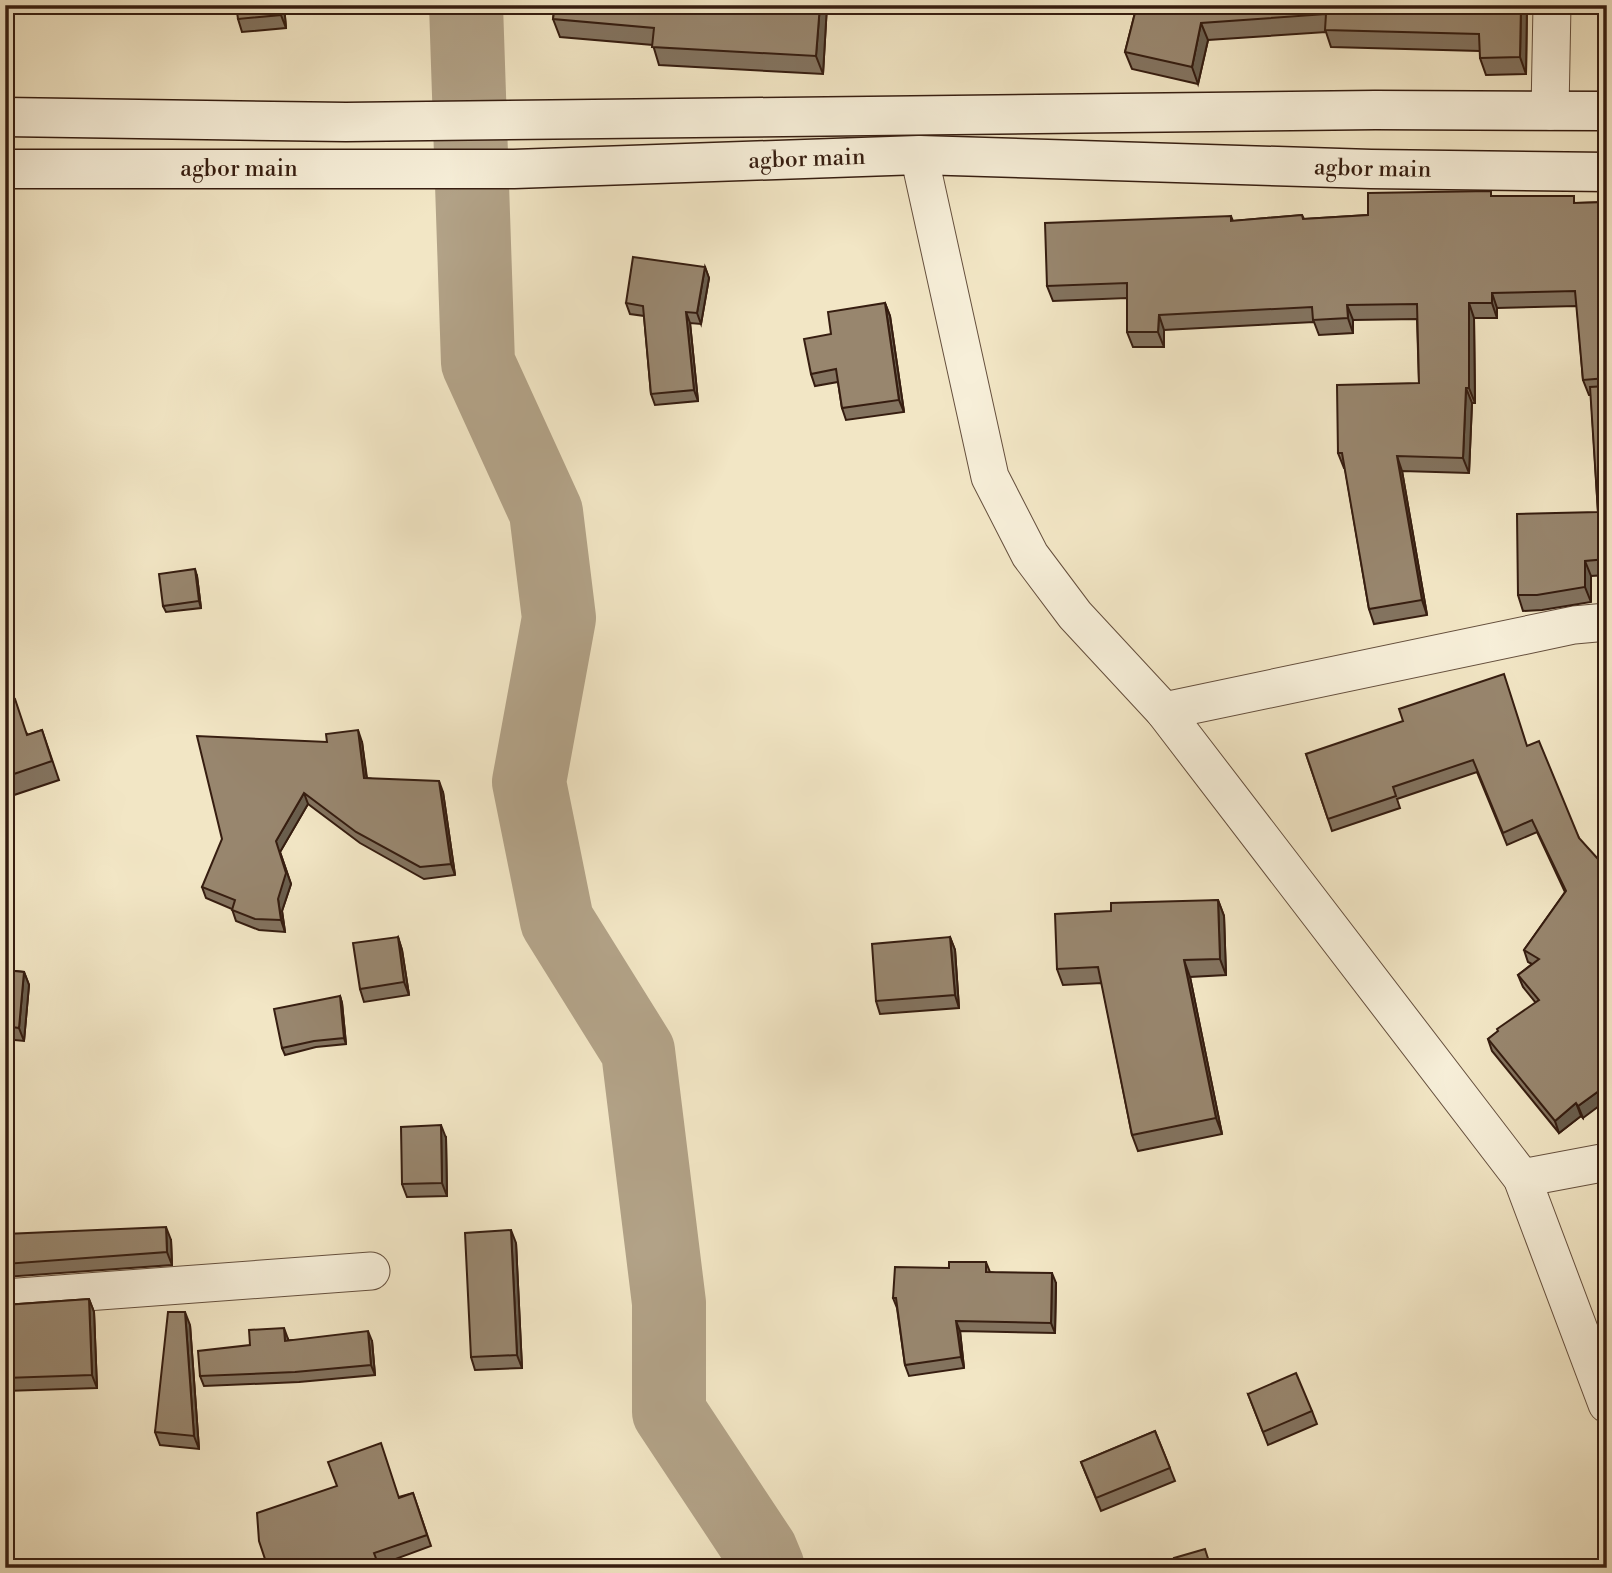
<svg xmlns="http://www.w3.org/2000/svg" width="1612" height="1573" font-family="'Libre Bodoni',serif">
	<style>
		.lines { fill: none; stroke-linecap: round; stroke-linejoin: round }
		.river { stroke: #b2a287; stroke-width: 74 }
		.street-casing { stroke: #654f3d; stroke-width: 39 }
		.secondary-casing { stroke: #361d10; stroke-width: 41 }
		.street { stroke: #f7efd9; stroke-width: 37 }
		.secondary { stroke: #f7efd9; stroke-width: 38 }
		.wall { fill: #83735f; stroke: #361d10; stroke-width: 2 }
		.shaded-wall { fill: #6a5e4d; stroke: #361d10; stroke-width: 2 }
		.building { fill: #98866e; stroke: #361d10; stroke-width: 2 }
		.labels { text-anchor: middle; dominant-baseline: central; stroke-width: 7; stroke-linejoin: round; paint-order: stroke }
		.street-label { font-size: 23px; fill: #361d10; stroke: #f7efd9 }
	</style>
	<rect width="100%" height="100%" fill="#f2e6c5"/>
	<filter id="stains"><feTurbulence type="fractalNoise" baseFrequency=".00286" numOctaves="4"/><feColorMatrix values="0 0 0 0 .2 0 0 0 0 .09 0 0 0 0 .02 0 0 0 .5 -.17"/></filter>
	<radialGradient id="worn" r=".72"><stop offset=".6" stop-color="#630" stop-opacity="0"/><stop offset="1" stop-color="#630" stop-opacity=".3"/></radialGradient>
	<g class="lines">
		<path class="river" d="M466,5L478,363L546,512L559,618L529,782L557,921L638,1051L669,1303V1412L761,1551L768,1568"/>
		<defs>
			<g id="street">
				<path d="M1550,111L1552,5"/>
				<path d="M919,155L990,477L1030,555L1075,615L1164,711L1522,1178L1607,1404"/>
				<path d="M1164,711L1574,625L1607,622"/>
				<path d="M1522,1178L1607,1162"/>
				<path d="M5,1298L371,1271"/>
			</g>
			<g id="secondary">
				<path d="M5,117L346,122L1375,110L1607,111"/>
				<path id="s1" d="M5,169H514L919,155L1371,169L1607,172"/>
			</g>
		</defs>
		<use href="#street" class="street-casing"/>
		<use href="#secondary" class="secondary-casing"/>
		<use href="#street" class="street"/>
		<use href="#secondary" class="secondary"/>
	</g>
	<g class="wall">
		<path d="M284,5L286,28L242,32L238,19Z"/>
		<path d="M555,5H827L823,74L659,65L653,45L560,37L553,19Z"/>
		<path d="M1137,5H1527L1526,74L1486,75L1480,58V51L1331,47L1326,32L1208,40L1198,84L1132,69L1125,52Z"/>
		<path d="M1493,196L1576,203L1607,202V575L1591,576V602L1542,610L1523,611L1518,595L1598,512L1591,395H1589L1583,380L1577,306L1497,308V318H1474L1475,403H1472L1469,473L1402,471L1427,615L1374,624L1369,609L1345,468H1344L1338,453L1419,383L1417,319L1353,320V333L1319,335L1314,322L1164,330V347H1133L1127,332V298L1053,301L1047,286L1231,216L1233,221L1302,215L1304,219L1368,215Z"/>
		<path d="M705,267L709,278L701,324L690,323L698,401L655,405L651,394L644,316L630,314L626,303Z"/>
		<path d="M885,303L890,316L904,412L846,420L842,408L838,382L815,386L811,374L831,334Z"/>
		<path d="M197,576L201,608L166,612L163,606Z"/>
		<path d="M5,703L28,735L42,730L59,780L5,798Z"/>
		<path d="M327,742H362L367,778L443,792L455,875L424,879L360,843L308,804L280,852L291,884L282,911L285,932L259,930L236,921L232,909L206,898L202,887Z"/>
		<path d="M1528,746L1579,838L1583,1118L1581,1116L1559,1133L1492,1051L1488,1039L1536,1003L1523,987L1518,975L1532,964L1528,962L1524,950L1565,892L1537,832L1507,845L1477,772L1397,799L1400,808L1332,831L1306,754Z"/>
		<path d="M1218,900L1224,916L1226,975L1190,977L1222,1134L1138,1151L1132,1135L1102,983L1063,985L1057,969L1111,911Z"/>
		<path d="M398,937L402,950L409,995L364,1002L360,989Z"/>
		<path d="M950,937L955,950L959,1008L880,1014L876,1001Z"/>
		<path d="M5,970L24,972L29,985L24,1041L5,1039Z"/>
		<path d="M340,996L342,1003L346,1044L316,1047L285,1055L282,1048Z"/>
		<path d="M446,1138L447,1196L407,1197L402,1184Z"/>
		<path d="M5,1234L171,1240L172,1265L5,1277Z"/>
		<path d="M516,1243L522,1368L475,1370L471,1357Z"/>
		<path d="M986,1262L990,1272L1056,1283L1055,1333L960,1331L964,1368L909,1376L905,1365L897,1308L893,1298L949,1268Z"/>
		<path d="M89,1299L94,1312L97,1388L5,1391V1305Z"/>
		<path d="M190,1325L199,1449L160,1445L155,1432Z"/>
		<path d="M288,1339V1340L372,1341L375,1375L299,1382L204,1386L200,1376L250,1345Z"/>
		<path d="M1248,1394L1312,1411L1317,1424L1268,1445Z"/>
		<path d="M1155,1431L1175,1481L1101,1511L1081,1462Z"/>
		<path d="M413,1493L431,1546L379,1565L380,1568H268L399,1497Z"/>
	</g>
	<g class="shaded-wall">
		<path d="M280,5H284L286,28L281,15Z"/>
		<path d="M820,5H827L823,74L816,56Z"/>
		<path d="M1521,5H1527L1526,74L1520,57Z"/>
		<path d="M1201,23L1208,40L1198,84L1192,67Z"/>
		<path d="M705,267L709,278L701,324L697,313Z"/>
		<path d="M1492,293L1497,308V318L1492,303Z"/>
		<path d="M885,303L890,316L904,412L899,400Z"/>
		<path d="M1469,303L1474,318L1475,403L1469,388Z"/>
		<path d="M1347,305L1353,320V333L1348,318Z"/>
		<path d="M686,312L690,323L698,401L694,390Z"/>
		<path d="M1159,315L1164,330V347L1158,332Z"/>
		<path d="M1466,388L1472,403L1469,473L1463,458Z"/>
		<path d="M1397,456L1402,471L1427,615L1422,600Z"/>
		<path d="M1585,561L1591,576V602L1585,587Z"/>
		<path d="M195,569L197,576L201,608L199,601Z"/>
		<path d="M358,730L362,742L368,790L364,778Z"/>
		<path d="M439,781L443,792L455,875L451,864Z"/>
		<path d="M304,793L308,804L280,852L291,884L282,911L285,932L281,920L278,899L276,841Z"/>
		<path d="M1218,900L1224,916L1226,975L1220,959Z"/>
		<path d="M398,937L402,950L409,995L404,982Z"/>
		<path d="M950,937L955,950L959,1008L955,995Z"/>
		<path d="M1184,960L1190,977L1222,1134L1216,1118Z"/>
		<path d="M24,972L29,985L24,1041L19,1028Z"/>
		<path d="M340,996L342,1003L346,1044L344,1038Z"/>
		<path d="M1607,1085V1100L1583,1118L1578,1106Z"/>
		<path d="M1576,1103L1581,1116L1559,1133L1555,1121Z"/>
		<path d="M441,1125L446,1138L447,1196L442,1183Z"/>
		<path d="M166,1227L171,1240L172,1265L167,1252Z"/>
		<path d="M511,1230L516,1243L522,1368L517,1355Z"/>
		<path d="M1052,1273L1056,1283L1055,1333L1051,1323Z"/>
		<path d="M89,1299L94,1312L97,1388L92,1375Z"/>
		<path d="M185,1312L190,1325L199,1449L194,1436Z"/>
		<path d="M956,1321L960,1331L964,1368L961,1357Z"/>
		<path d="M284,1328L288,1339L289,1351L285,1341Z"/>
		<path d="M368,1331L372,1341L375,1375L371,1365Z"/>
	</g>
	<g class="building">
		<path d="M236,5H280L281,15L238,19Z"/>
		<path d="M555,5H820L816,56L652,47L654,28L553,19Z"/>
		<path d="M1137,5H1521L1520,57L1480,58L1479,34L1325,30L1326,14L1201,23L1192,67L1125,52Z"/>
		<path d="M1491,191V196H1574V203L1607,202V378L1583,380L1575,291L1492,293V303H1469V388H1466L1463,458L1397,456L1422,600L1369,609L1342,453H1338L1337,385L1419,383L1417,304L1347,305L1348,318L1313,320L1312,307L1159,315L1158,332H1127V283L1047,286L1045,223L1231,216V221L1302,215L1303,219L1368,215V193Z"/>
		<path d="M633,257L705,267L697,313L686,312L694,390L651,394L643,306L626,303Z"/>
		<path d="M885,303L899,400L842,408L836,369L811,374L804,339L831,334L828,312Z"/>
		<path d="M1607,386V559L1585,561V587L1537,595H1518L1517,514L1598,512L1590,387Z"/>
		<path d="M195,569L199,601L163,606L159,574Z"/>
		<path d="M1504,674L1527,746L1539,741L1579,838L1607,869V1085L1578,1106L1576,1103L1555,1121L1488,1039L1498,1031L1497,1029L1539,1000L1518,975L1539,959L1524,950L1566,891L1532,820L1503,833L1473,760L1393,787L1396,796L1328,819L1306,754L1403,721L1399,709Z"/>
		<path d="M15,699L27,735L42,730L52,761L5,777V703Z"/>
		<path d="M358,730L364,778L439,781L451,864L420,867L356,832L304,793L276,841L286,873L278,899L281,920L255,919L232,910L235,900L202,887L222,839L197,736L327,742L326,734Z"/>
		<path d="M1218,900L1220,959L1184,960L1216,1118L1132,1135L1098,967L1057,969L1055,914L1111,911V903Z"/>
		<path d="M398,937L404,982L360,989L353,943Z"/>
		<path d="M950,937L955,995L876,1001L872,944Z"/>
		<path d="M5,970L24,972L19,1028L5,1026Z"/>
		<path d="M340,996L344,1038L314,1041L282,1048L274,1009Z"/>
		<path d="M441,1125L442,1183L402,1184L401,1127Z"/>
		<path d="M166,1227L167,1252L5,1264V1234Z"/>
		<path d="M511,1230L517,1355L471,1357L465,1233Z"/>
		<path d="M949,1262H986V1272L1052,1273L1051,1323L956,1321L961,1357L905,1365L896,1298H893L895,1267L949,1268Z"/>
		<path d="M89,1299L92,1375L5,1378V1305Z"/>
		<path d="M168,1312H185L194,1436L155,1432Z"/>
		<path d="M284,1328L285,1341L368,1331L371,1365L295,1372L200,1376L198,1351L250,1345L249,1330Z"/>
		<path d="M1296,1373L1312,1411L1263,1432L1248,1394Z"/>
		<path d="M1155,1431L1170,1468L1096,1498L1081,1462Z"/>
		<path d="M381,1443L399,1498L413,1493L427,1535L374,1553L377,1561L354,1568H268L259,1541L257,1513L337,1486L328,1462Z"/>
		<path d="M1205,1549L1211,1568H1177L1174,1558Z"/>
	</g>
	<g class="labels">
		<g class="street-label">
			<text stroke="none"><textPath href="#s1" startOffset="802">agbor main</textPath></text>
			<text stroke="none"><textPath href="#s1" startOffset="1368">agbor main</textPath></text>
			<text stroke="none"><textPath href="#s1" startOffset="234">agbor main</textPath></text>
		</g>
	</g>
	<rect width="1612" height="1573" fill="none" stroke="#f2e6c5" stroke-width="28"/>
	<rect x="7" y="7" width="1598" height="1559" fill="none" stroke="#361d10" stroke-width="3.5"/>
	<rect x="14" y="14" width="1584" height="1545" fill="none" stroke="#361d10" stroke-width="2"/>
	<rect width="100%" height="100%" filter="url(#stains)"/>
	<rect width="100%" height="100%" fill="url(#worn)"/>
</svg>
